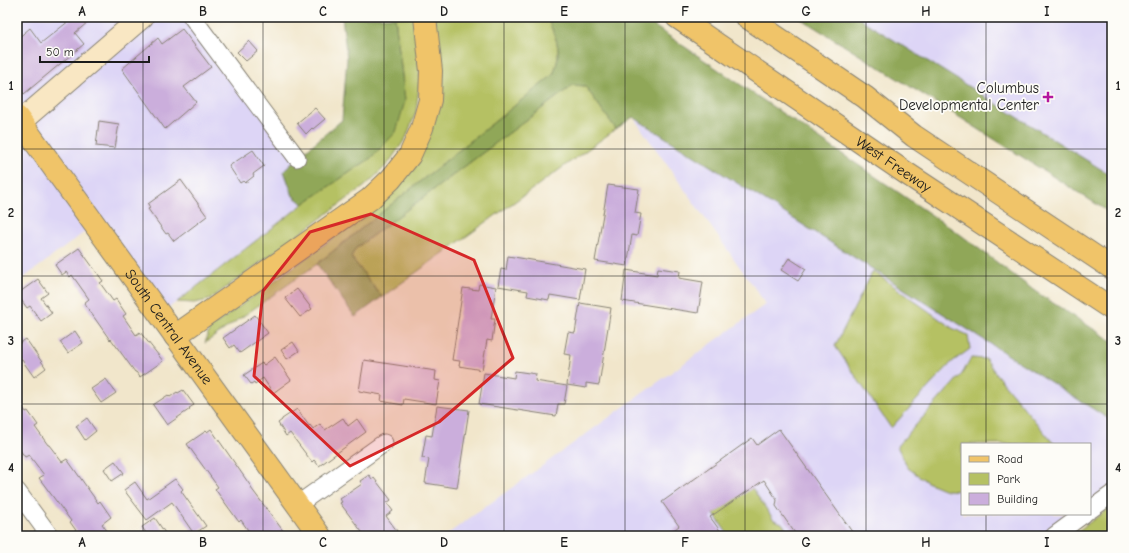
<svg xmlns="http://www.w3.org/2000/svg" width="1129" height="553" font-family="'Comic Neue',sans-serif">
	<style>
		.built { fill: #ddd5f6 }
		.green { fill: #b5c163; stroke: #686e40 }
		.forest { fill: #90a759; stroke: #56623a }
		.building { fill: #cbaedc }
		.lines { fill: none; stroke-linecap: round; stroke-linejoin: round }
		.minor-casing { stroke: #868174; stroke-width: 19 }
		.secondary-casing { stroke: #868174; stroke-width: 24 }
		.primary-casing { stroke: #868174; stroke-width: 24 }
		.motorway-casing { stroke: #868174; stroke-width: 24 }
		.minor { stroke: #fff; stroke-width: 17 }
		.secondary { stroke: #f9e7c3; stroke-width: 22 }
		.primary { stroke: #f0c469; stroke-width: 22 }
		.motorway { stroke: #f0c469; stroke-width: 22 }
		.marked { fill: #d62828; fill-opacity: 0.2; stroke: #d62828; stroke-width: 3; stroke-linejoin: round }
		.grid { fill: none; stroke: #1c1c1c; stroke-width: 1; stroke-opacity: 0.55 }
		.poi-dot { fill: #b5179e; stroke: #fdfcf7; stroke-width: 1.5 }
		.labels { text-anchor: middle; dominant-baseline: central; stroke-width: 3.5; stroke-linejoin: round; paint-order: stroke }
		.poi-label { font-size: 15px; fill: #1c1c1c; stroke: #fdfcf7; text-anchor: end }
		.street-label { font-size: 15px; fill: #1c1c1c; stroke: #fdfcf7 }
		.neatline { fill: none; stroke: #1c1c1c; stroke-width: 1.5 }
		.grid-label { font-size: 13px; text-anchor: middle; font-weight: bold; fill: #1c1c1c }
	</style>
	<rect width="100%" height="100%" fill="#fdfcf7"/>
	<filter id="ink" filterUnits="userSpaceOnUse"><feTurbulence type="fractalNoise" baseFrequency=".025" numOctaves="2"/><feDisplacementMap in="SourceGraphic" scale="8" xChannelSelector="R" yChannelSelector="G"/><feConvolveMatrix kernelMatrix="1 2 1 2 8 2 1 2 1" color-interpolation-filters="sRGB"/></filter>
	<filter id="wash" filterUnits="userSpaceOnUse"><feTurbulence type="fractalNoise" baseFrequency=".012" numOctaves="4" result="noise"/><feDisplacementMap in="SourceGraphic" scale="16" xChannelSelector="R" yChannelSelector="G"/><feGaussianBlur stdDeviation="0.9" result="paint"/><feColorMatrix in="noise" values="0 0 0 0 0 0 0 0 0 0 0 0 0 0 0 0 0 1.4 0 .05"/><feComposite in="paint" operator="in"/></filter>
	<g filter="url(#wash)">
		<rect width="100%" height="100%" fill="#f1e6cb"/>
		<g class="built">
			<path d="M17,17H192L297,158L293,196L303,204L177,302L159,314L94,225L17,283Z"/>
			<path d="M857,17H1112V176Z"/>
			<path d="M633,117L1112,421V485L1090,501V444H962V514H1071L1041,536H445L766,304Z"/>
		</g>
		<g class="green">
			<path d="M395,17H413L417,35L420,77L416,112L406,138L387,165L365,186L209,300L194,303L177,302L303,204L371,158L405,101Z"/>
			<path d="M433,17H547C557,42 563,49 553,75L317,264L205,343L210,328L381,203L425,147Z"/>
			<path d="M573,85L585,86L616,129L382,297L351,257L356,248Z"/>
			<path d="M873,271L952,328L968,335L970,349L952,362L891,428L835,346Z"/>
			<path d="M971,358L986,359L996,374L1054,444H962V491L946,490L927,482L908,468L897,446L962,374Z"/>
			<path d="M752,488L774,520L782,523L789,533V536H729L711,510Z"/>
			<path d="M1112,506V535L1110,536H1071Z"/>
		</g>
		<g class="forest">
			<path d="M342,17H395L405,101L396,132L371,158L303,204L293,196L284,171L297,158L342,120L347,59Z"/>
			<path d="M547,17H641L961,235L1036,292L1112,341V421L633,117L616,129L585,86L573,85L356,248L351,257L382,297L355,317L317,264L553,75C563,49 557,41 547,17Z"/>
			<path d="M798,17H857L1112,176V214L964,120Z"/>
		</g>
		<g id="blocks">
			<g class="building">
				<path d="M74,17H94L75,33L84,44L24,94L17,84V39L30,28L41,43Z"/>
				<path d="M182,29L211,67L184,87L196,102L165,129L122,69L158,38L162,44Z"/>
				<path d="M249,41L258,51L246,61L237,52Z"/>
				<path d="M315,108L325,119L313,129L312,128L306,134L297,123Z"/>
				<path d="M99,121L119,124L115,148L96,146Z"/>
				<path d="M253,150L264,166L253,174L254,176L245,183L243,181L240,183L229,166Z"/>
				<path d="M181,180L207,216L174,241L168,233L166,234L148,209L150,208L148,204Z"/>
				<path d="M608,185L639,189L635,213L641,214L637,236L632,235L627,266L595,261Z"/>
				<path d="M79,248L103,281L100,283L113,301L116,299L126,314L123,316L136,335L140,332L163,361L140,377L136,372H135L111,339L110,340L84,303L89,299L72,275L70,277L66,272L62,275L55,265Z"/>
				<path d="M508,256L585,269L580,300L550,295L549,300L527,296L528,291L498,286L501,269L506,270Z"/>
				<path d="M789,258L806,269L798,281L781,270Z"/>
				<path d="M658,268L680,271L679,278L703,282L698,313L622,301L626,270L657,275Z"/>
				<path d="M38,279L48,293L41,298L52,313L41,321L30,306L27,308L17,294Z"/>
				<path d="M479,284L496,287L491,319H495L492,341L487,340L482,370L459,366L460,361L452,360L463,288L478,290Z"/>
				<path d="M297,289L312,309L300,317L285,298Z"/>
				<path d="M580,303L611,308L599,385L586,383V388L567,385L571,355L564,354L568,332L575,333Z"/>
				<path d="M255,315L268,333L240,353L234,345L230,348L223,338Z"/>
				<path d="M75,331L83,343L68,353L60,342Z"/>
				<path d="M26,339L46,368L34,377L17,353V345Z"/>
				<path d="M293,342L299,351L287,359L281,350Z"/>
				<path d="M275,357L291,380L273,393L263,378L255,384L254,382L251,384L244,375L262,363L264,365Z"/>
				<path d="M364,360L436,371L435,380L440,381L436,404L404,399L403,405L381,401L382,395L359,391Z"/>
				<path d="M515,371L536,374L535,381L567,386L564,404H558L556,416L479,404L484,373L514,378Z"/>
				<path d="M106,379L116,393L101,403L91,389Z"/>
				<path d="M183,390L194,405L189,408L190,409L167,425L153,405L168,395L170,397L177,392L178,393Z"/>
				<path d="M17,400L26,412L28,411L38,425L35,427L48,445H49L62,462L67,459L98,503L100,501L111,517L102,524L111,536H80L70,522L71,521L39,478L44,475L29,455L25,457L17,446Z"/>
				<path d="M437,406L469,410L457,488L425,483L429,459L422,458L426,435L432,436Z"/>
				<path d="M297,409L309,426L310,425L313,429L320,424L325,430L343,418L348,426L357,419L366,432L319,466L314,460L312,462L290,433L286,436L278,423L282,420V419Z"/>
				<path d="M87,418L96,431L85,440L76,426Z"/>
				<path d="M211,429L252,488H251L287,536H252L241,520L239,522L215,489L218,487L187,444L206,431L207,432Z"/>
				<path d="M779,429L855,536H797L776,506L777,500L764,480L710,517L724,536H666L679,526L662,502L752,438L757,445Z"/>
				<path d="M115,461L124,473L112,481L104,469Z"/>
				<path d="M369,475L372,479L374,478L391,500L387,503L393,511L386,516L397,531L391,536H365L340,503L342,502L340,499L362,484L360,481Z"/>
				<path d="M175,479L183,489L181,491L206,526L194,534L172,502L147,520L124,490L135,482L147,499Z"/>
				<path d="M155,518L167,536H148L142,527Z"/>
			</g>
		</g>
	</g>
	<g filter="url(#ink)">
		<use href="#blocks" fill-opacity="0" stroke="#868174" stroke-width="1"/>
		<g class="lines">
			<defs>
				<g id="minor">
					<path d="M192,17L297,158"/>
					<path d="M17,491L50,536"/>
					<path d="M297,505L384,443"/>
					<path d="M1090,510L1112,494"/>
					<path d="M1054,536L1084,514"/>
				</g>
				<path id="secondary" d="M20,122L142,17"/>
				<g id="primary">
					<path id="s1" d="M17,117L320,536"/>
				</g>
				<g id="motorway">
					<path id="s2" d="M677,17L906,173L1112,309"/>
					<path d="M747,17L865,97L914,136L1112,268"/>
					<path d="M175,336L370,199L391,179L410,155L422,128L430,100L431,71L425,17"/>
				</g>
			</defs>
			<use href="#minor" class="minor-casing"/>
			<use href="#secondary" class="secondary-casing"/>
			<use href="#primary" class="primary-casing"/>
			<use href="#motorway" class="motorway-casing"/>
			<use href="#minor" class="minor"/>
			<use href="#secondary" class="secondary"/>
			<use href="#primary" class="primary"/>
			<use href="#motorway" class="motorway"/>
		</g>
	</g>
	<path class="marked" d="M371,214L474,260L513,358L439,422L350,466L254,376L263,291L310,232Z"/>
	<path class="grid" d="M143,17V536M263,17V536M384,17V536M504,17V536M625,17V536M745,17V536M866,17V536M986,17V444M17,149H1112M17,276H1112M17,404H1112M986,514V536"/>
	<path class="poi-dot" d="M1046 91h4v4h4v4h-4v4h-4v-4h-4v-4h4z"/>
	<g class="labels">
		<g class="poi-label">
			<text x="1039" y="88">Columbus<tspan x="1039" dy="17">Developmental Center</tspan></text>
		</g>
		<g class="street-label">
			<text stroke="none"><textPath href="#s2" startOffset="262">West Freeway</textPath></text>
			<text stroke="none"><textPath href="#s1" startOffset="259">South Central Avenue</textPath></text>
		</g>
	</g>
	<rect width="1129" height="553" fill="none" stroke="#fdfcf7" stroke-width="44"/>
	<rect x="961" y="443" width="130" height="72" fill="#fdfcf7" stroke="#a3a29f"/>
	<rect x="969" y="456" width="20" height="6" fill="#f0c469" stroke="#a3a29f"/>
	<text x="997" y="463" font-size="12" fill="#1c1c1c">Road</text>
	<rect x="969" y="473" width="20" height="12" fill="#b5c163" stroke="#a3a29f"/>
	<text x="997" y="483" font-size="12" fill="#1c1c1c">Park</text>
	<rect x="969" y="493" width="20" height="12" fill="#cbaedc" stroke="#a3a29f"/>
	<text x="997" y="503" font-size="12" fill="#1c1c1c">Building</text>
	<path d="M40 56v6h109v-6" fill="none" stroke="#1c1c1c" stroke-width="2"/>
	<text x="46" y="56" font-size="12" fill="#1c1c1c" stroke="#fdfcf7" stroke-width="3" paint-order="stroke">50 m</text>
	<rect x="22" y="22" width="1085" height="509" class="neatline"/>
	<g class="grid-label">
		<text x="82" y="16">A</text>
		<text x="203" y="16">B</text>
		<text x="323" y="16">C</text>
		<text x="444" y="16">D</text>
		<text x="564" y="16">E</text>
		<text x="685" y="16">F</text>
		<text x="806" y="16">G</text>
		<text x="926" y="16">H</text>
		<text x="1047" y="16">I</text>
		<text x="11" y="90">1</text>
		<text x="1118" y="90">1</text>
		<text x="11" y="217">2</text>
		<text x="1118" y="217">2</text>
		<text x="11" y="345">3</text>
		<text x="1118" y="345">3</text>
		<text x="11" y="472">4</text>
		<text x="1118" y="472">4</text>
		<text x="82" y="547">A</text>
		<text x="203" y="547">B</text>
		<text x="323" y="547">C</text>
		<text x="444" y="547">D</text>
		<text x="564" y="547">E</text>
		<text x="685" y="547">F</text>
		<text x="806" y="547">G</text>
		<text x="926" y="547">H</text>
		<text x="1047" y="547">I</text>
	</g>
</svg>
